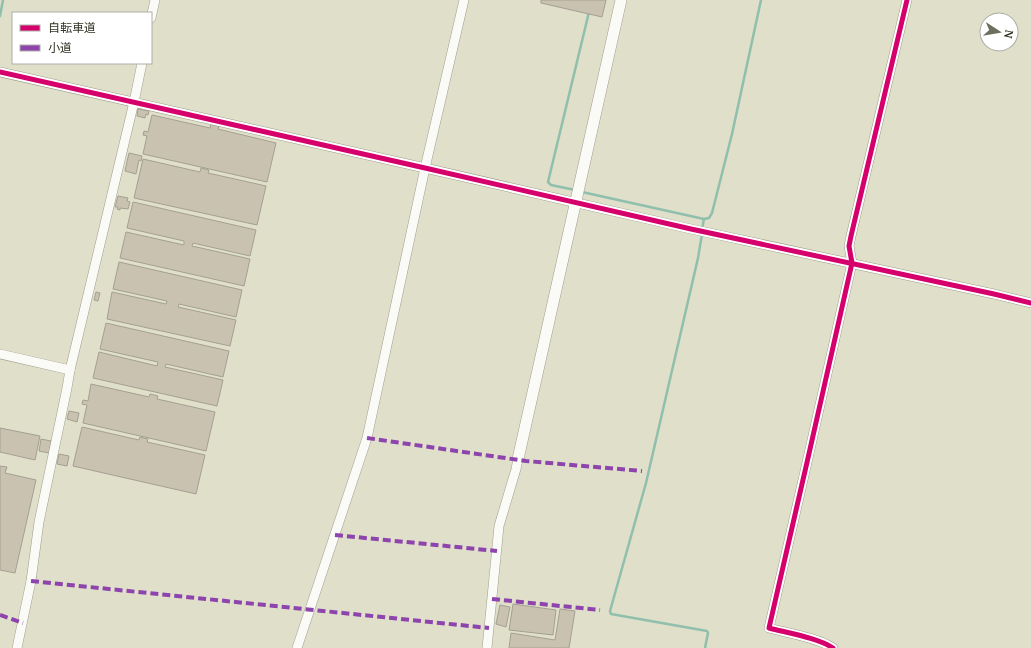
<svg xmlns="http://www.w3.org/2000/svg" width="1031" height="648" font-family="'PT Serif','Noto Sans JP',serif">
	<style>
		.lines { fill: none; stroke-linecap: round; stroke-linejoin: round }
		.stream { stroke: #91bfad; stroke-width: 2.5 }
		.building { fill: #cac2b1; stroke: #a4a091 }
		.minor-casing { stroke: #9e9e8e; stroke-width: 10 }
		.tertiary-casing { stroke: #9e9e8e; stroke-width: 12 }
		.minor { stroke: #fafaf7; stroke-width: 9 }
		.tertiary { stroke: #fafaf7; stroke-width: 11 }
		.quiet { stroke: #8e44ad; stroke-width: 4; stroke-dasharray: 8 4; stroke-linecap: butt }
		.cycleway-casing { stroke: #fff; stroke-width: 8 }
		.cycleway { stroke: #d6006c; stroke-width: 5 }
	</style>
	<rect width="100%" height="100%" fill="#dfdfca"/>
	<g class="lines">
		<g class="stream">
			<path d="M0,16L3,0"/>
			<path d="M575,190L551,185L548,182L589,12"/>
			<path d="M582,192L704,219L709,218L712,213L732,134L761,0"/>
			<path d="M702,229L704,219"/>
			<path d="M702,234L698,258L646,483L610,611L611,614L707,631L708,633L705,648"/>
		</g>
	</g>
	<g class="building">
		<path d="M541,0H606L602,17L541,3Z"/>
		<path d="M138,109L149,111L148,115L146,114L145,118L137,116Z"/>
		<path d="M152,115L210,128L211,124L219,126L218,129L276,143L267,182L143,154L147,136L143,135L144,131L148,132Z"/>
		<path d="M129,153L142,156L141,161L139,160L136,174L125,171Z"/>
		<path d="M143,159L200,172L201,168L209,170L208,173L266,186L257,225L134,198Z"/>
		<path d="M118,196L128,198L127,201L130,202L128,209L120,208V210L117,209L118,207H115Z"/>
		<path d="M133,202L256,230L250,256L193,243L192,246L250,259L244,286L120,258L126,232L184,245V241L127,228Z"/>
		<path d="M119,262L242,290L236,317L179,304L178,307L236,320L230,346L107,319L112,292L166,304L167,301L113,289Z"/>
		<path d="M96,292L100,293L98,301L94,300Z"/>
		<path d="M106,323L229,351L223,377L166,364L165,367L223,380L217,406L93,378L99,352L157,366L158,362L100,349Z"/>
		<path d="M91,384L149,397L150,394L158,396L157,399L215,412L206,451L83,423L87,405L82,404L83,400L88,401Z"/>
		<path d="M69,411L79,413L77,422L67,419Z"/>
		<path d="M82,427L139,440L140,437L148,439L147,442L205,455L196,494L73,466Z"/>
		<path d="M0,428L40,436L35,460L0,452Z"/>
		<path d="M41,439L51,441L49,453L39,451Z"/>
		<path d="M59,454L69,456L67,466L57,464Z"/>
		<path d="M0,466L7,467L5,473L36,480L15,573L0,570Z"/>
		<path d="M513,604L556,610L553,635L509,630Z"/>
		<path d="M500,605L510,607L506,627L496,624Z"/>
		<path d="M560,609L575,611L569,648H509L511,633L555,640Z"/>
	</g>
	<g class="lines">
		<defs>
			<g id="minor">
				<path d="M151,18L155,0"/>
				<path d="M0,72L425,168L691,229L994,294L1031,303"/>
				<path d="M0,354L70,370"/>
				<path d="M17,648L31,581L39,522L67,388L70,370L134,102L142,63"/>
				<path d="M297,648L367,438L425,168L464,0"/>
				<path d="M487,648L499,526L516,469L518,459"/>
				<path d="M833,648C818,638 788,633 769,628L808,458L852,263L849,246L851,236L907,0"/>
			</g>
			<path id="tertiary" d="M518,459L621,0"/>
		</defs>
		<use href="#minor" class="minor-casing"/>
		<use href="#tertiary" class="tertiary-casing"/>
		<use href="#minor" class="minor"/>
		<use href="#tertiary" class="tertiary"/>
		<g class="quiet">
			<path d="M367,438L526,461L642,471"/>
			<path d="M335,535L497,551"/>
			<path d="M31,581L489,628"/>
			<path d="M492,599L600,610"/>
			<path d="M0,615L23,623"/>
		</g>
		<defs>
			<g id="cycleway">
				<path d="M0,72L425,168L691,229L994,294L1031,303"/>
				<path d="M833,648C818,638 788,633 769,628L808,458L852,263L849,246L851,236L907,0"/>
			</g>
		</defs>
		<use href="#cycleway" class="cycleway-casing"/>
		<use href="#cycleway" class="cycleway"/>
	</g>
	<rect x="12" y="12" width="140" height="52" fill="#ffffff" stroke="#adada7"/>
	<rect x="20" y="25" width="20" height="6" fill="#d6006c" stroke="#adada7"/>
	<text x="48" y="32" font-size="12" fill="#333324">自転車道</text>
	<rect x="20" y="45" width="20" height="6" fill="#8e44ad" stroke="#adada7"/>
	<text x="48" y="52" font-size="12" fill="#333324">小道</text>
	<g transform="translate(999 32) rotate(102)"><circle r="19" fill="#ffffff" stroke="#adada7"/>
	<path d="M0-3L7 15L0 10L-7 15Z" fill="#6f6f5e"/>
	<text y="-6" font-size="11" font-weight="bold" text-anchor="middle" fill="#333324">N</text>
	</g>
</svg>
